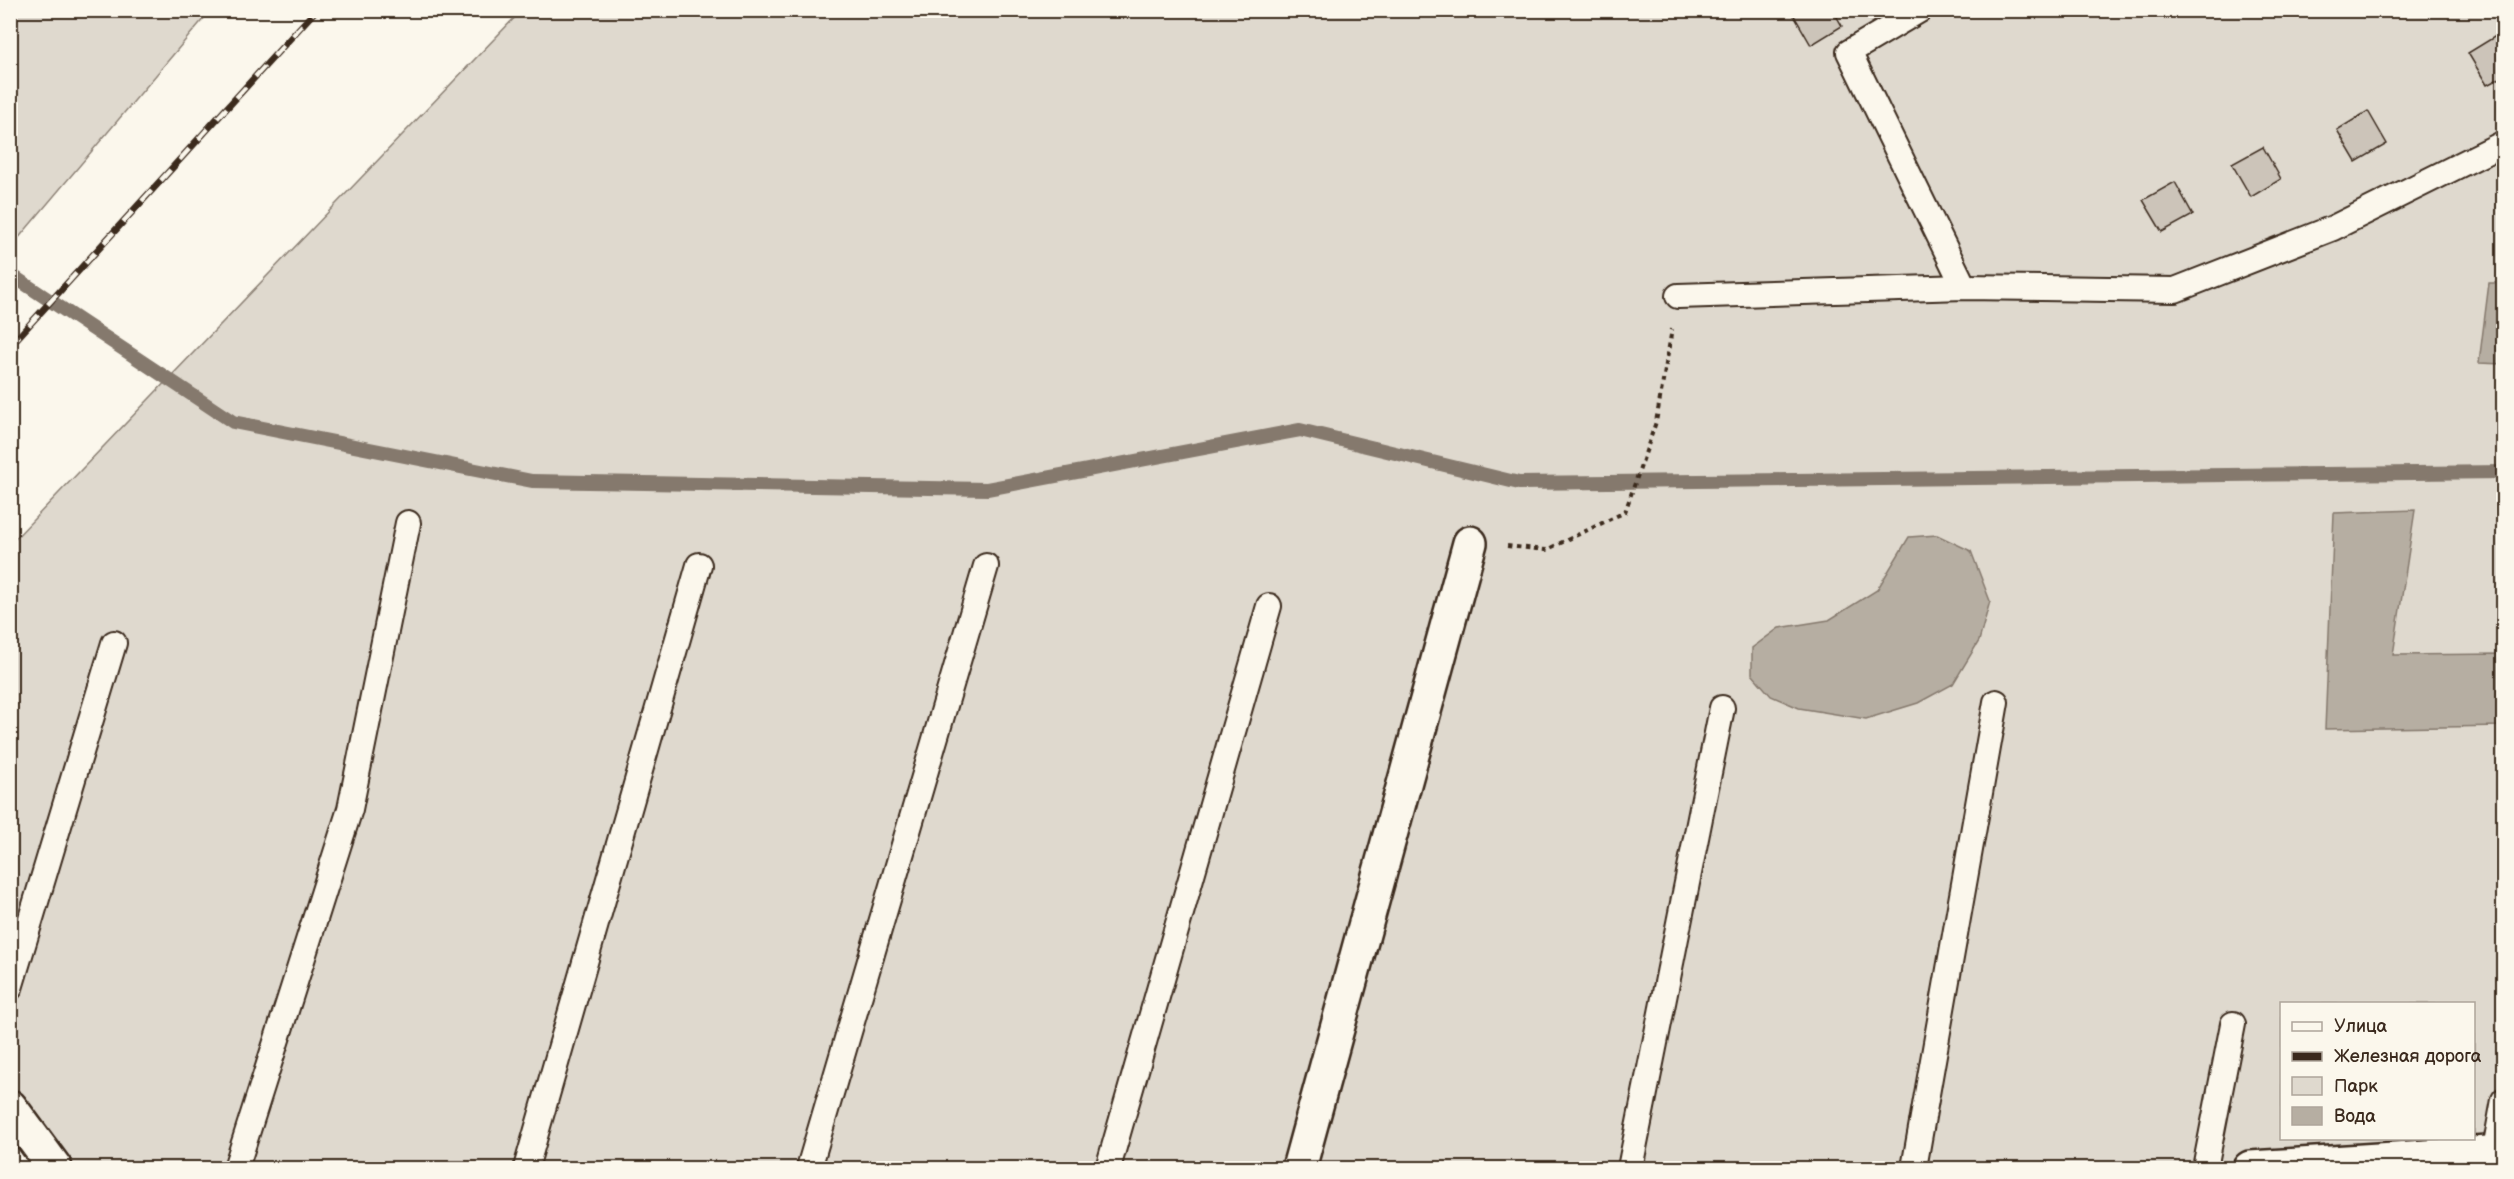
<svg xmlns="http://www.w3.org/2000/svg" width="2514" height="1179" font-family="'Balsamiq Sans',sans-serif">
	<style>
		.green { fill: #dfd9ce; stroke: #8d8276; stroke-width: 1.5; fill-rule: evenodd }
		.water { fill: #b6aea2; stroke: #85796d; stroke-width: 1.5 }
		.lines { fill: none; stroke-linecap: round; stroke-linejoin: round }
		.stream { stroke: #85796d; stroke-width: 14 }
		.building { fill: #ccc4b9; stroke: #3b2a1e; stroke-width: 1.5 }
		.service-casing { stroke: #3b2a1e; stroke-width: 28 }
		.minor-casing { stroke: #3b2a1e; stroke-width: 38 }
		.path { stroke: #3b2a1e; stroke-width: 4; stroke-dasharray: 4.5 4.5; stroke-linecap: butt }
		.service { stroke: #fbf7ec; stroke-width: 24 }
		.minor { stroke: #fbf7ec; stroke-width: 33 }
		.rail-casing { stroke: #3b2a1e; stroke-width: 7 }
		.rail { stroke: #fbf7ec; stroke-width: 4.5; stroke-dasharray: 14; stroke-linecap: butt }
	</style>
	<rect width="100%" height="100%" fill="#fbf7ec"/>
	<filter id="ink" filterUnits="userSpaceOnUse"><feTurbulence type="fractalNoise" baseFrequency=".0167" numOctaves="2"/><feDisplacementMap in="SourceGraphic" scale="12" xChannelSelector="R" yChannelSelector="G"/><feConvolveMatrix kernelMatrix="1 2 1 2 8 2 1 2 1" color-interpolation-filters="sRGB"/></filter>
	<g filter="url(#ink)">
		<g class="green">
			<path d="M11,10L210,11L11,247L10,11Z"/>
			<path d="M521,11H2503V1168H64L11,1083V543ZM2282,1004H2474V1138H2282Z"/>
		</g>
		<g class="water">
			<path d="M2489,283H2503V364L2479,363Z"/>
			<path d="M2415,510L2393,655L2503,654V726L2325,729L2334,513Z"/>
			<path d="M1937,535L1971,551L1990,601L1979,641L1953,684L1918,703L1866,719L1799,708L1771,696L1752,674V648L1779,628L1829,620L1877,590L1909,537Z"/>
		</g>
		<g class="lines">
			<path class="stream" d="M10,274L233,422L532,481L987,489L1300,430L1519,483L2504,472"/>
		</g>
		<g class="building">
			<path d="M1794,10H1833L1842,26L1811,45L1792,12Z"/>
			<path d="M2499,34L2504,42V76L2487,85L2468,53Z"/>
			<path d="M2368,111L2387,144L2356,162L2337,130Z"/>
			<path d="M2263,147L2281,179L2251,197L2232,164Z"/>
			<path d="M2175,182L2193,215L2162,232L2143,200Z"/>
		</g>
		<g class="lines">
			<defs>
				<g id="service">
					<path d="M1920,10L1849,52L1964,287"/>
					<path d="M1678,296L1964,287L2175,290L2333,228L2504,143"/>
					<path d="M10,988L114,643"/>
					<path d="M2492,1166L2504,1100"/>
					<path d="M236,1168L350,809L408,523"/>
					<path d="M526,1168L699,565"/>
					<path d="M809,1168L986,566"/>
					<path d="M1108,1168L1269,606"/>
					<path d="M1630,1168L1722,708"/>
					<path d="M1914,1168L1996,702"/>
					<path d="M2205,1168L2233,1024"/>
				</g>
				<g id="minor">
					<path d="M10,1107L55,1168"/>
					<path d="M1299,1168L1470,543"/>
					<path d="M2250,1168L2504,1152"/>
				</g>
			</defs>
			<use href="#service" class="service-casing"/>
			<use href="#minor" class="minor-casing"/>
			<path class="path" d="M1507,546L1546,550L1625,512L1656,422L1672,329"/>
			<use href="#service" class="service"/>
			<use href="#minor" class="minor"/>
			<defs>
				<path id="rail" d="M10,346L316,10"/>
			</defs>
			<use href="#rail" class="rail-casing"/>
			<use href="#rail" class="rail"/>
		</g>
	</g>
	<rect width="2514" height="1179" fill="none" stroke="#fbf7ec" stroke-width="36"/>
	<rect x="18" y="18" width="2478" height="1143" fill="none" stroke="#3b2a1e" stroke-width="2" filter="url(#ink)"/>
	<rect x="2280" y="1002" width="195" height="138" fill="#fbf7ec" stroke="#aea59a" stroke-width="1.5"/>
	<rect x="2292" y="1022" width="30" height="9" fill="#fbf7ec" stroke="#aea59a" stroke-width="1.5"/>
	<text x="2334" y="1032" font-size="18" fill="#3b2a1e">Улица</text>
	<rect x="2292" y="1052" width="30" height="9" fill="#3b2a1e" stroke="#aea59a" stroke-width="1.5"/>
	<text x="2334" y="1062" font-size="18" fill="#3b2a1e">Железная дорога</text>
	<rect x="2292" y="1077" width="30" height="18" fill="#dfd9ce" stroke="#aea59a" stroke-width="1.5"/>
	<text x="2334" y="1092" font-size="18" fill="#3b2a1e">Парк</text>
	<rect x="2292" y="1107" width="30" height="18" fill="#b6aea2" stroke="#aea59a" stroke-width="1.5"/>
	<text x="2334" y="1122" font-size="18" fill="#3b2a1e">Вода</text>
</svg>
